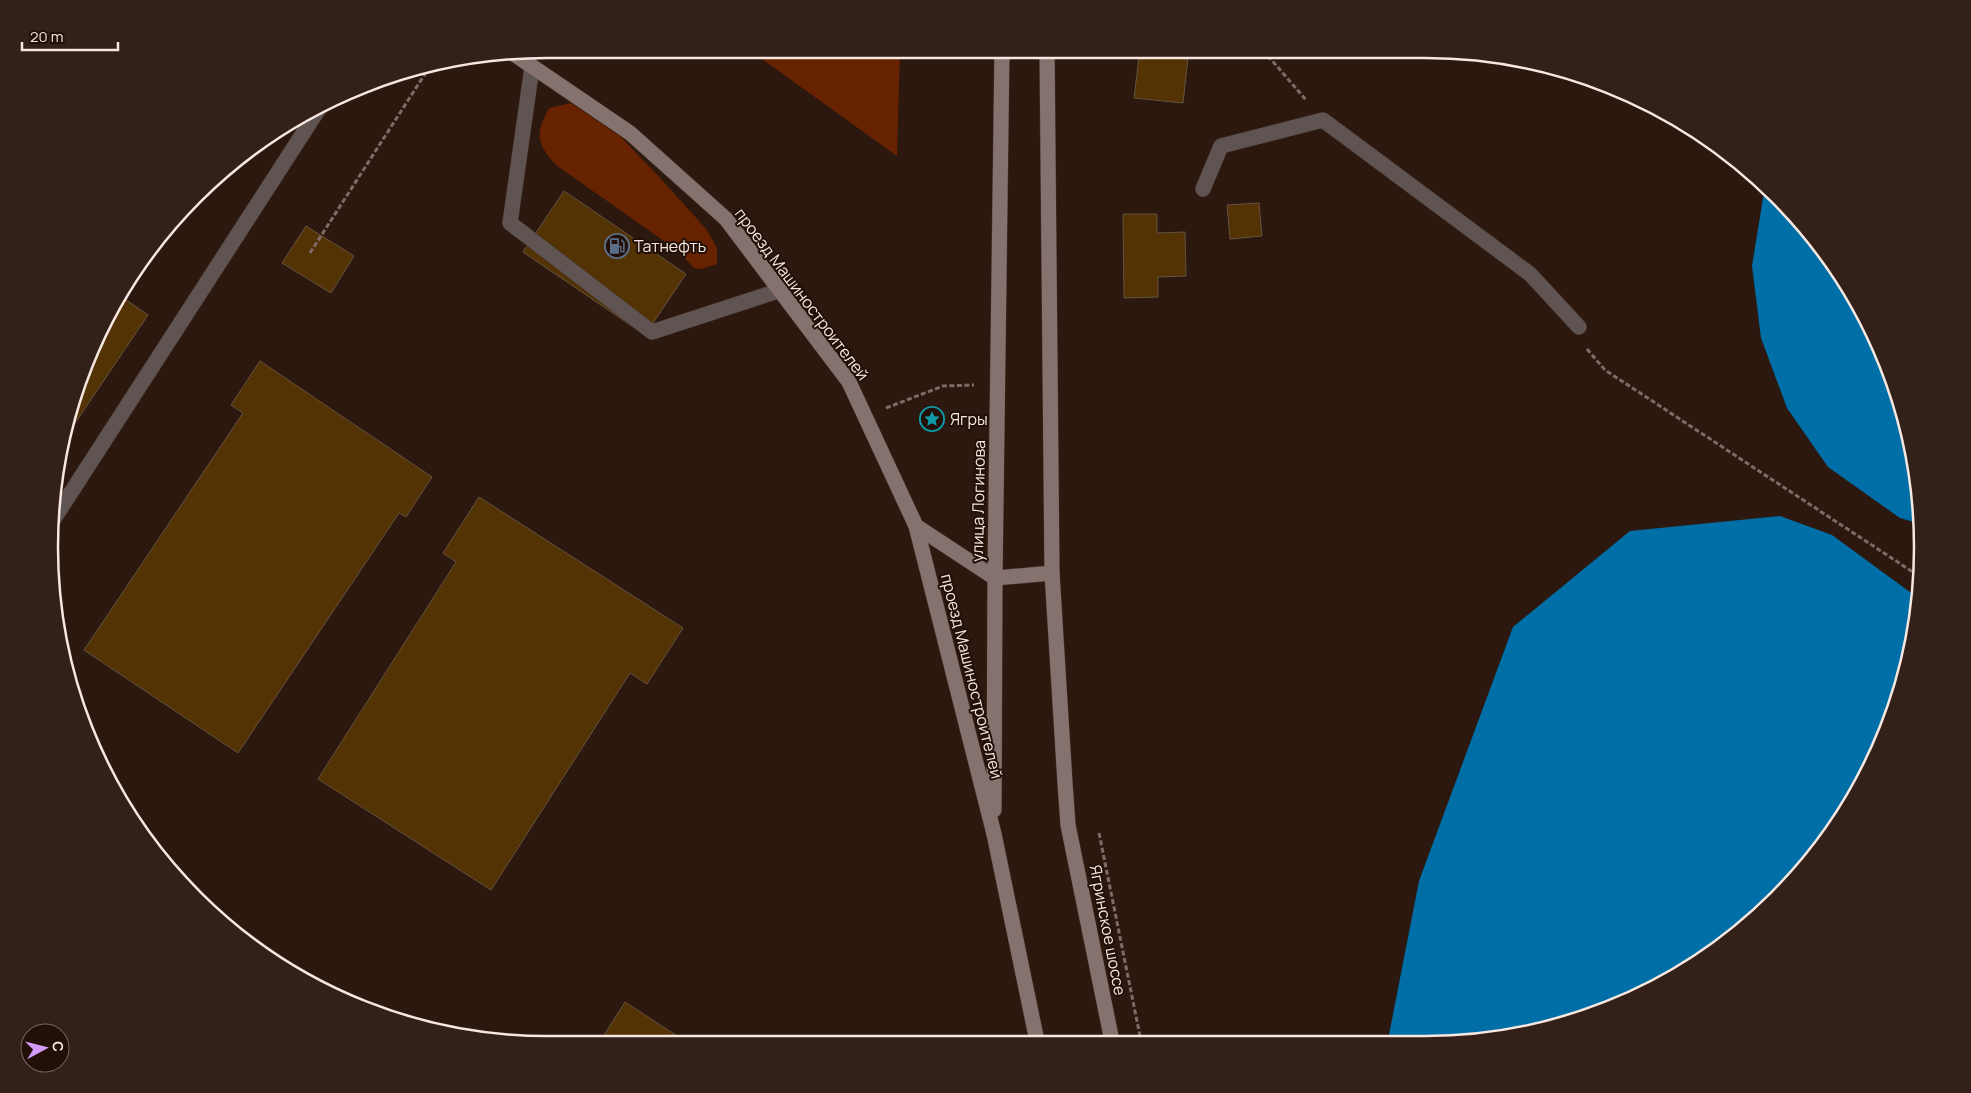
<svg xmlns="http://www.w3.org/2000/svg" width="1971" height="1093" font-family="Manrope,sans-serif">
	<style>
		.green { fill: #672200 }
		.water { fill: #006fa8 }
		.building { fill: #533204; stroke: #645341 }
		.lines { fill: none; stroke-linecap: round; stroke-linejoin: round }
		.lane-casing { stroke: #48352c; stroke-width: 16 }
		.secondary-casing { stroke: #48352c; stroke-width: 16 }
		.path { stroke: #7e6c64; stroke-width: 3; stroke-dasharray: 5 2.5; stroke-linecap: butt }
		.lane { stroke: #5f5451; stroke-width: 15 }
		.secondary { stroke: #85726e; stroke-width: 15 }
		.labels { text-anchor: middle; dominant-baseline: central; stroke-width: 4; stroke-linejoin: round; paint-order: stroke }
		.poi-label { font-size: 16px; fill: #f6e7e1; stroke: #220f07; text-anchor: start }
		.street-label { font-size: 16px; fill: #f6e7e1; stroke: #220f07 }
		.rim { fill: none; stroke: #f6e7e1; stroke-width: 2.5 }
	</style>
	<rect width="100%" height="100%" fill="#2c180f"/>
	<g class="green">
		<path d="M748,49H900L897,156Z"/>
		<path d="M571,103L621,137L663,181L707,230L717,248V264L702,269L694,268L678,251L556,165C536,142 535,135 549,108Z"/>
	</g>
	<g class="water">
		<path d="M1765,186L1819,243L1871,326L1905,417L1921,514V524L1900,518L1828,467L1787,408L1761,338L1752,266Z"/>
		<path d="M1780,516L1832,535L1918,598V611L1896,706L1856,795L1799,875L1701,960L1615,1006L1489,1040H1388L1419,881L1513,627L1630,531Z"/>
	</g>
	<g class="building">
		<path d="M1140,49H1189L1183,103L1134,98Z"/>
		<path d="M1351,50H1379L1354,58Z"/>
		<path d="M564,191L686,274L645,335L523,252Z"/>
		<path d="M1259,203L1262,236L1230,239L1227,205Z"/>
		<path d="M1123,214H1157V233L1185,232L1186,276L1158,277V297L1124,298Z"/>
		<path d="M306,226L354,256L331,293L282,263Z"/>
		<path d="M119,295L148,315L61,444L66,418L87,356Z"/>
		<path d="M260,361L432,477L406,517L399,513L238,753L84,650L243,413L231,405Z"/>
		<path d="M479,497L683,628L647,684L630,673L491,890L318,779L456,562L443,553Z"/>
		<path d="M625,1002L688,1043H599Z"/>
	</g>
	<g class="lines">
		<defs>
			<g id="lane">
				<path d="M532,67L510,223L652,332L781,290"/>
				<path d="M1203,189L1221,146L1323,120L1530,274L1579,327"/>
				<path d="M50,525L322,104"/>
			</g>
			<g id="secondary">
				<path d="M1047,49L1052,573L1065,783L1068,825L1112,1041"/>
				<path d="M511,52L630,133L726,219L849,382L916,526L994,834L1037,1041"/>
				<path d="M916,526L995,578L1052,573"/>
				<path d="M994,810L995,578L1002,49"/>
			</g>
		</defs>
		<use href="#lane" class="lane-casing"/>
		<use href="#secondary" class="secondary-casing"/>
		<g class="path">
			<path d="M1263,50L1306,100"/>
			<path d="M310,253L432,63"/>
			<path d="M1587,349L1605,370L1919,576"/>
			<path d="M886,408L943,386L974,385"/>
			<path d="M1099,833L1141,1041"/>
		</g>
		<use href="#lane" class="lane"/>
		<use href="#secondary" class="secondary"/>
	</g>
	<defs>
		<symbol id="fuel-ring" viewBox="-11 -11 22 22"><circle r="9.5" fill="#220f07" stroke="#5c6f8a" stroke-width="1.5"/><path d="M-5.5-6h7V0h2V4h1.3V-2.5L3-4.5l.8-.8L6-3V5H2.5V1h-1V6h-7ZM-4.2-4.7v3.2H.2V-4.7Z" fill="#5c6f8a"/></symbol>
		<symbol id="sight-ring" viewBox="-11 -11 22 22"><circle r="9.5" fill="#220f07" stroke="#0f9aa8" stroke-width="1.5"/><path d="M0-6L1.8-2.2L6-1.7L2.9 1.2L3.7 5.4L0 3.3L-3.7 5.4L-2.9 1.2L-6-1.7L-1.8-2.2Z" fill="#0f9aa8"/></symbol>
	</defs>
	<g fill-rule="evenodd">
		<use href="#fuel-ring" x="603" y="232" width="28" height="28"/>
		<use href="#sight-ring" x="918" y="405" width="28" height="28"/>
	</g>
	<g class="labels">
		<g class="poi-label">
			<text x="634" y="246">Татнефть</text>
			<text x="950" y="419">Ягры</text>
		</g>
		<g class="street-label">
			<text transform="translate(802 294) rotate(53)">проезд Машиностроителей</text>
			<text transform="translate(978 501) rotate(-89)">улица Логинова</text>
			<text transform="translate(972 676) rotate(76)">проезд Машиностроителей</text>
			<text transform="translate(1108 930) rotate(79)">Ягринское шоссе</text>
		</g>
	</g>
	<path d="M0 0H1971V1093H0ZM547 58H1425A489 489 0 0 1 1914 547V547A489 489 0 0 1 1425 1036H547A489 489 0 0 1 58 547V547A489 489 0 0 1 547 58Z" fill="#332018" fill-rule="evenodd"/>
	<path class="rim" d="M547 58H1425A489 489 0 0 1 1914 547V547A489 489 0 0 1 1425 1036H547A489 489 0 0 1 58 547V547A489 489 0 0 1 547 58Z"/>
	<g transform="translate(45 1048) rotate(83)"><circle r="24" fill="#220f07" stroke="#77655e"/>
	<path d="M0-4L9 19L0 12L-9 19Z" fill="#d39cfc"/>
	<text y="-8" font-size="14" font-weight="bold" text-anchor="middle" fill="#f6e7e1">С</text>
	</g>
	<path d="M22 42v8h96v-8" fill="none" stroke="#f6e7e1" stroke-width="2.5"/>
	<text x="30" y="42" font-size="15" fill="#f6e7e1" stroke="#220f07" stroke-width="4" paint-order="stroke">20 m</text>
</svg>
